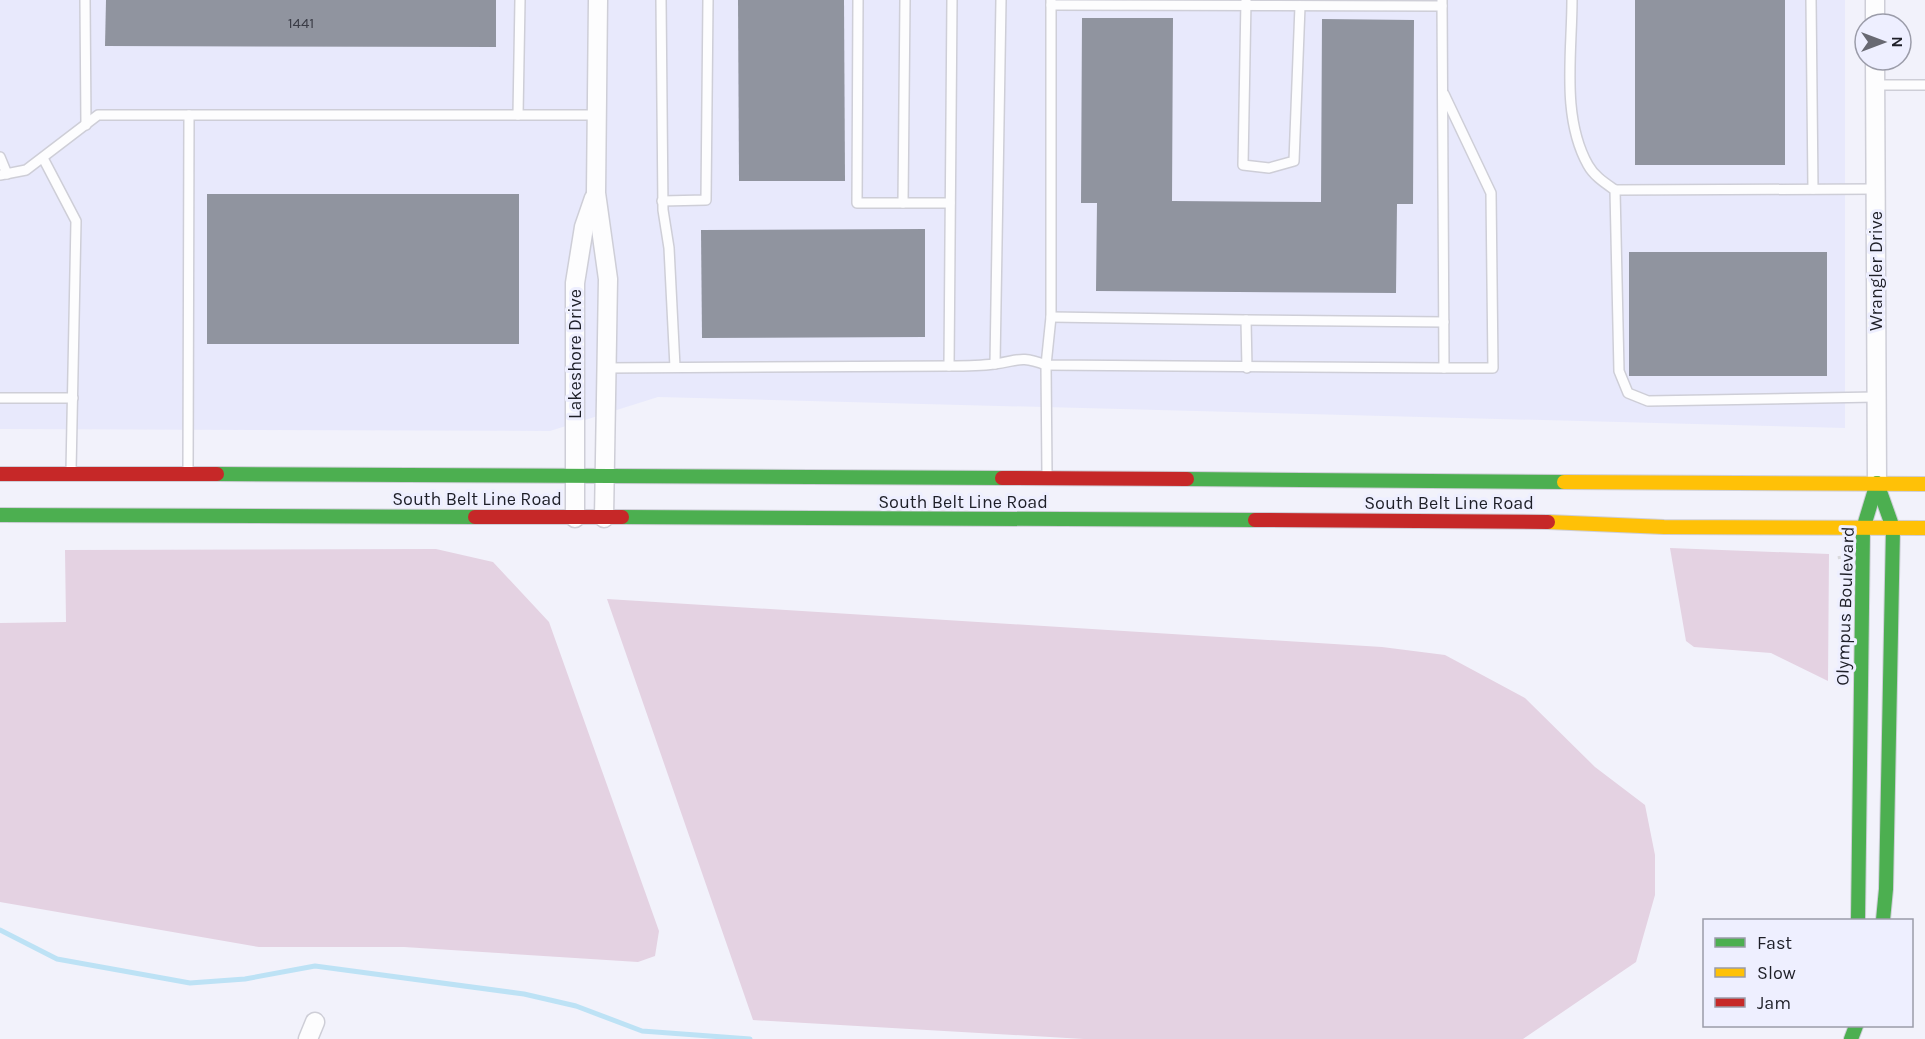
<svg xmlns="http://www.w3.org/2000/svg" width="1925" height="1039" font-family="Karla,sans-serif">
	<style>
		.built { fill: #e8e9fc }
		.green { fill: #e4d2e2 }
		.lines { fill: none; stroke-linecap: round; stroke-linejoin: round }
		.stream { stroke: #bde2f5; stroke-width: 5 }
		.building { fill: #90949f }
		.lane-casing { stroke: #ceced7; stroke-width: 12 }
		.street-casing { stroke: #ceced7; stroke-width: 21 }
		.fast-casing { stroke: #ceced7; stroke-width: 16 }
		.slow-casing { stroke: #ceced7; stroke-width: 16 }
		.jam-casing { stroke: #ceced7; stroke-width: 16 }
		.path { stroke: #d9d9dc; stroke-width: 3; stroke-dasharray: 3 3; stroke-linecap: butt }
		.lane { stroke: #fdfdfe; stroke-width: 9 }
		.street { stroke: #fdfdfe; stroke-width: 18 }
		.fast { stroke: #4caf50; stroke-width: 14 }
		.slow { stroke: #ffc107; stroke-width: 14 }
		.jam { stroke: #c62828; stroke-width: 14 }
		.labels { text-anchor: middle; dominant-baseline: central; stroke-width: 6; stroke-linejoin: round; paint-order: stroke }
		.number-label { font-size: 15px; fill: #3a3c46 }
		.street-label { font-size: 18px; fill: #1e1f28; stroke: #eeefff }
	</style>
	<rect width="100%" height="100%" fill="#f2f2fb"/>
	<path class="built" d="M0,0H1845V428L658,397L550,431L0,429Z"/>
	<g class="green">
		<path d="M1670,548L1829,554L1828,681L1771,653L1694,647L1686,641Z"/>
		<path d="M436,549L493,562L549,622L659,931L655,956L638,962L404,947H259L0,902V623L66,622L65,550Z"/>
		<path d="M607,599L1382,647L1445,655L1525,698L1595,767L1645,805L1655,855V895L1636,962L1523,1039H1084L753,1020Z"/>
	</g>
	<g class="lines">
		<path class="stream" d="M0,930L57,959L190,983L245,979L315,966L524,994L576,1006L642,1031L750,1039"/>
	</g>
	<g class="building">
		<path d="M106,0H496V47L105,46Z"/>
		<path d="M738,0H844L845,181H739Z"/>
		<rect x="1635" y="0" width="150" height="165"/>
		<path d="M1082,18H1173L1172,201L1321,202L1322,19L1414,20L1413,204H1397L1396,293L1096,291L1097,203H1081Z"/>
		<rect x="207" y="194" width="312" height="150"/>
		<path d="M925,229V337L702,338L701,230Z"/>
		<rect x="1629" y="252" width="198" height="124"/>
	</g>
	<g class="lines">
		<defs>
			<g id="lane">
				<path d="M85,0L86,125"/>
				<path d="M661,0L663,210L669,248L675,367"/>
				<path d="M858,0L857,203H950"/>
				<path d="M1246,0L1243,165L1269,168L1294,161L1300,6"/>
				<path d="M1572,0C1572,53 1561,117 1588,165C1594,176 1605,183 1615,190L1619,371L1628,393L1648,401L1876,397"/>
				<path d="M1811,0L1813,189"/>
				<path d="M1051,5L1442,6"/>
				<path d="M1876,85H1925"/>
				<path d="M518,115L520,0"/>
				<path d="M0,157L7,174"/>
				<path d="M43,158L76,221L71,471"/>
				<path d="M0,175L26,170L98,115H597"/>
				<path d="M1615,190L1876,189"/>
				<path d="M662,201L706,200L708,0"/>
				<path d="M903,203L905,0"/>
				<path d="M1051,317L1246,320L1247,368"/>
				<path d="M1246,320L1444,322"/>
				<path d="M995,364L1001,0"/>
				<path d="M949,366L952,0"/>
				<path d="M606,368L949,366C964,366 979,366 994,364C1019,361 1019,355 1046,365L1444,368L1442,0"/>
				<path d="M1444,368H1493L1491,193L1444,94"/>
				<path d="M0,398H73"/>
				<path d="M188,473L189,115"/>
				<path d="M1047,474L1046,365L1051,317V0"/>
			</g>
			<g id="street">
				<path d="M598,0L596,193L608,279L604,518"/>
				<path d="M1875,0V24"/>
				<path d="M1875,60L1877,483"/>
				<path d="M575,518V283L584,227L594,198"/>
				<path d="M308,1039L315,1022"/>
			</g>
			<g id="fast">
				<path d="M217,474L1002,478"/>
				<path d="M1187,479L1564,482"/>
				<path d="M1877,483L1893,528L1886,889L1883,920"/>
				<path d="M0,515L475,517"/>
				<path d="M622,517L1255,520"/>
				<path d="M1858,920L1863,529L1877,483"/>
				<path d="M1851,1039L1856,1026"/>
			</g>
			<g id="slow">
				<path d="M1564,482L1925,484"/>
				<path d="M1548,522L1664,527L1925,528"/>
			</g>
			<g id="jam">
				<path d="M0,474H217"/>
				<path d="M1002,478L1187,479"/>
				<path d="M475,517H622"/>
				<path d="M1255,520L1548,522"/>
			</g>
		</defs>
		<use href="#lane" class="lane-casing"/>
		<use href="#street" class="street-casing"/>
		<use href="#fast" class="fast-casing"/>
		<use href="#slow" class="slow-casing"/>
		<use href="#jam" class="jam-casing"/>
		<path class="path" d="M1839,556L1840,562"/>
		<use href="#lane" class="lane"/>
		<use href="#street" class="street"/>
		<use href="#fast" class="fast"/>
		<use href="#slow" class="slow"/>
		<use href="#jam" class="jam"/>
	</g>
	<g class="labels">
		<g class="number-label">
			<text x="301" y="23">1441</text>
		</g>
		<g class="street-label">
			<text transform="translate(1876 271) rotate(-90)">Wrangler Drive</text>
			<text transform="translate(575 354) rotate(-90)">Lakeshore Drive</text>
			<text x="477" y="499">South Belt Line Road</text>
			<text x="963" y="502">South Belt Line Road</text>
			<text x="1449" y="503">South Belt Line Road</text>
			<text transform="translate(1845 606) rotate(-88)">Olympus Boulevard</text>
		</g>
	</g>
	<rect x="1703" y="919" width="210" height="108" fill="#eeefff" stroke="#9b9ca9" stroke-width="1.5"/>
	<rect x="1715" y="938" width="30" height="9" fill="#4caf50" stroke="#9b9ca9" stroke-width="1.5"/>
	<text x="1757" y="949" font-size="18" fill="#1e1f28">Fast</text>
	<rect x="1715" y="968" width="30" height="9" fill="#ffc107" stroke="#9b9ca9" stroke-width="1.5"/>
	<text x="1757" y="979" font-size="18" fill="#1e1f28">Slow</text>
	<rect x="1715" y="998" width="30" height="9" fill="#c62828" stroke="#9b9ca9" stroke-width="1.5"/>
	<text x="1757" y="1009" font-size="18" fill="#1e1f28">Jam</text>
	<g transform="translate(1883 42) rotate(90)"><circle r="28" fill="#eeefff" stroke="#9b9ca9" stroke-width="1.5"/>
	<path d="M0-4.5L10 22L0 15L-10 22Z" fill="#686972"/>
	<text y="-9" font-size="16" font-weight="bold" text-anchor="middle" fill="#1e1f28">N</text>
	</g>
</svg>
